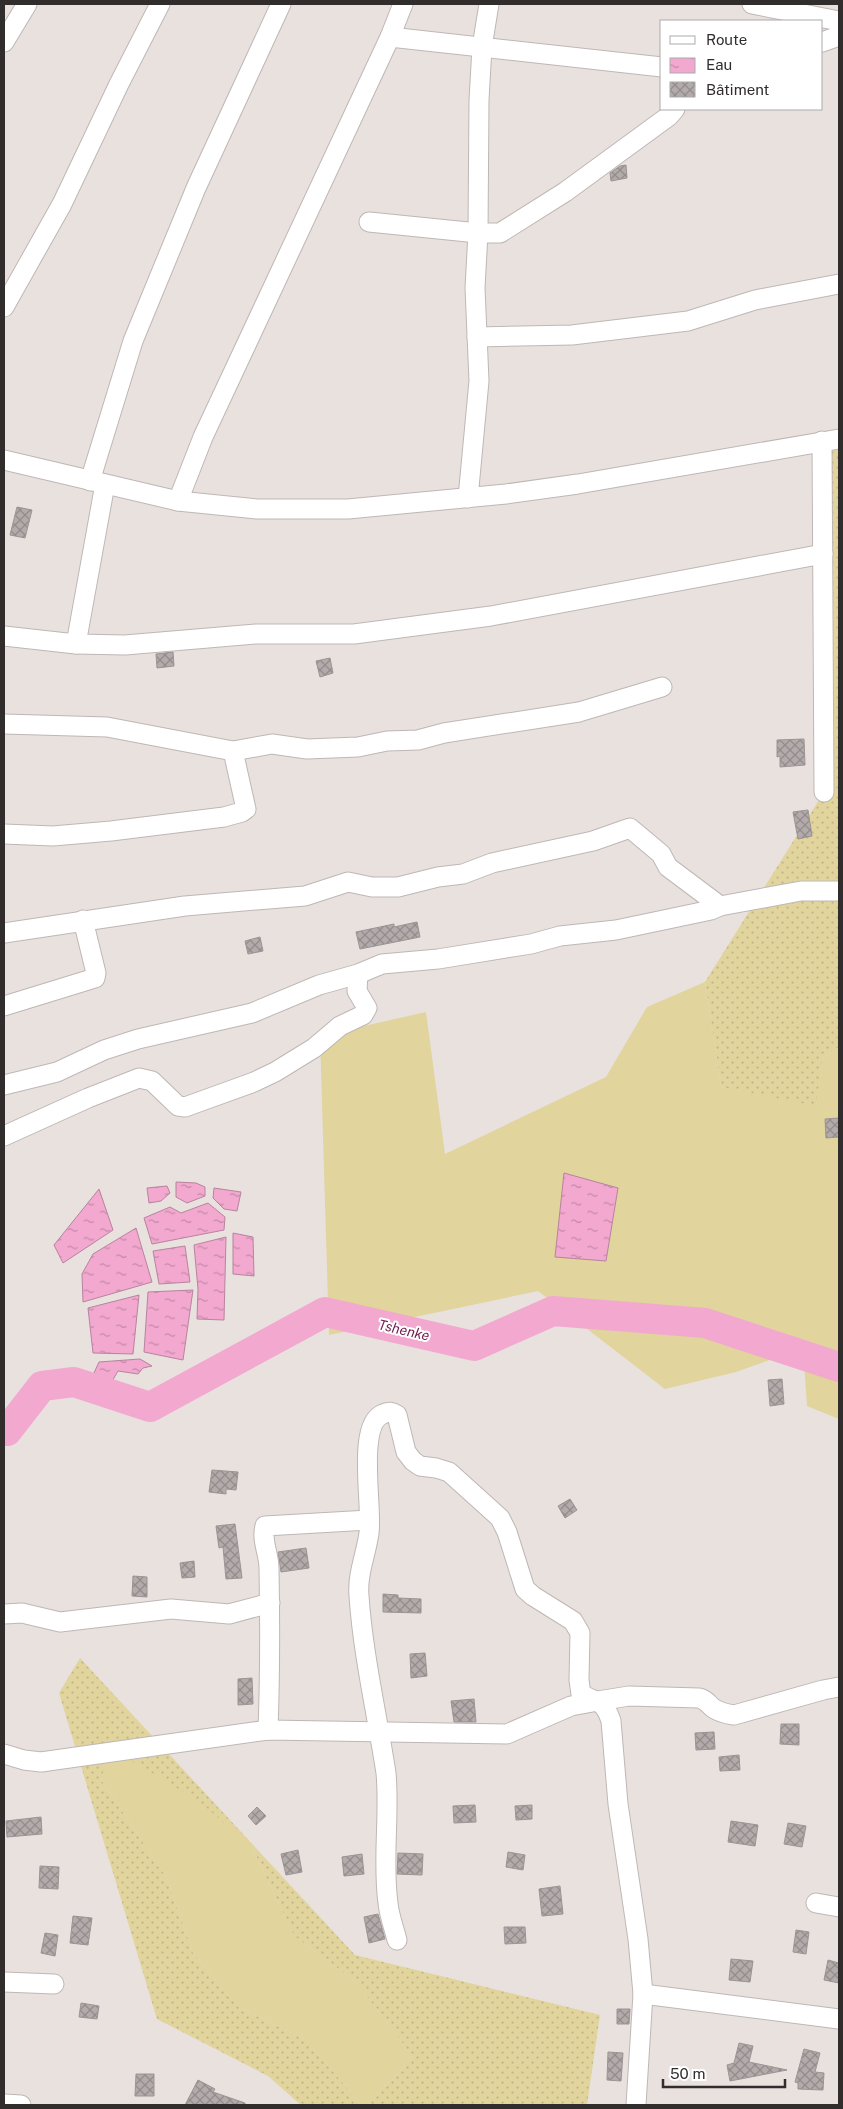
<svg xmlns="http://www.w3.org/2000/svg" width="843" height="2109" font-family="'Public Sans',sans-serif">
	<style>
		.grass { fill: url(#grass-dots) }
		.garden { fill: #e1d49c }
		.water { fill: url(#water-ripples); stroke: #b8839e }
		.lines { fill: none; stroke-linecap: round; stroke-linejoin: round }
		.river { stroke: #f2a8cf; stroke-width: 30 }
		.building { fill: url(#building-cross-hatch); stroke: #9b9494 }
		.minor-casing { stroke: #bfb7b5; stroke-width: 21 }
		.minor { stroke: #fff; stroke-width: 19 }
		.labels { text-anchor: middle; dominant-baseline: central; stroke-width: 4; stroke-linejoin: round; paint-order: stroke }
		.water-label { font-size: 14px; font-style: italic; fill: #711e52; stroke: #fff }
	</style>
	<defs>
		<pattern id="grass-dots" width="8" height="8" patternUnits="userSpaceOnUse" patternTransform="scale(1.25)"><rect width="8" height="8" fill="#e1d49c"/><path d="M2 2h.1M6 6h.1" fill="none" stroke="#c1b687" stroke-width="1.8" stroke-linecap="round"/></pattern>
		<pattern id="water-ripples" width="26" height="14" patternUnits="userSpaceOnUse" patternTransform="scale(1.25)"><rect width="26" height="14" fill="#f2a8cf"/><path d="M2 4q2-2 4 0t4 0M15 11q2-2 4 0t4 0" fill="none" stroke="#c489a8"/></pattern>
		<pattern id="building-cross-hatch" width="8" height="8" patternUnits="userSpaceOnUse" patternTransform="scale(1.25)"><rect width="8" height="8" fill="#b3abab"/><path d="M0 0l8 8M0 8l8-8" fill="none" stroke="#928c8b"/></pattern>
	</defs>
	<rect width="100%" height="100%" fill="#e8e1de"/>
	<g class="grass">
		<path d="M839,439V1047L823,1058L816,1107L721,1087L705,982L824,792L822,441Z"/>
		<path d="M80,1658L355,1955L600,2015L587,2105H367L413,2057L356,1982L294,1936L252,1847L100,1778L167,1878L193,1953L239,2007L306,2040L362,2105H301L268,2076L157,2019L59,1693Z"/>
	</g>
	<g class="garden">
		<path d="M705,982L721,1087L816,1106L823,1058L839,1047V1419L807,1406L803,1348L736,1372L665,1389L538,1291L329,1335L320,1036L426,1012L445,1154L606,1077L647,1007Z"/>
		<path d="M114,1753L139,1765L200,1802L252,1847L294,1936L356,1982L413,2057L367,2105H362L306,2040L239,2007L193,1953L167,1878L100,1778Z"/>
	</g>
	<g class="water">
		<path d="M564,1173L618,1188L606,1261L555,1257Z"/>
		<path d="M176,1182L196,1183L205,1187V1196L187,1203L176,1197Z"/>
		<path d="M167,1186L170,1193L161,1201L149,1203L147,1188Z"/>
		<path d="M214,1188L241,1192L237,1211L224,1209L213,1198Z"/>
		<path d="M99,1189L113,1230L63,1263L54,1245Z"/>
		<path d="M208,1203L225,1217L224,1230L152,1244L144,1218L170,1207L181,1213Z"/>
		<path d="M136,1228L152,1282L83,1302L82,1274L93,1254Z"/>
		<path d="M233,1233L253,1237L254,1276L233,1274Z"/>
		<path d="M226,1237L224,1320L197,1319L198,1289L194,1245Z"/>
		<path d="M185,1246L190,1282L159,1284L153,1251Z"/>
		<path d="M193,1290L183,1360L144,1352L148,1292Z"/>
		<path d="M139,1295L133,1354L93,1353L88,1308Z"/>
		<path d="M140,1359L152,1366L143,1368L138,1374L118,1371L111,1383L93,1375L99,1362Z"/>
	</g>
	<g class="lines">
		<path class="river" d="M4,1431H7L42,1386L74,1382L150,1407L325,1312L474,1346L553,1311L705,1323L839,1367"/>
	</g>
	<g class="building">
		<path d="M626,165L627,178L611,181L610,173L620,166Z"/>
		<path d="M17,507L32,510L25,538L10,535Z"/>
		<path d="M173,652L174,666L157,668L156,654Z"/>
		<path d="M330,658L333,673L320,677L316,661Z"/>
		<path d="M804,739L805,765L780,767V756L777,757V740Z"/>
		<path d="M808,810L812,836L798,839L793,812Z"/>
		<path d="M417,922L420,937L360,949L356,932L394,924V927Z"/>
		<path d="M260,937L263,951L248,954L245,941Z"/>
		<path d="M839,1118V1137L826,1138L825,1119Z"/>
		<path d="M782,1379L784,1404L770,1406L768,1380Z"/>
		<path d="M212,1470L238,1472L236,1490L226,1489V1494L209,1492Z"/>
		<path d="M570,1499L577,1510L565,1518L558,1506Z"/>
		<path d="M235,1524L242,1578L226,1579L223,1547L219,1548L216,1526Z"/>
		<path d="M306,1548L309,1568L281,1572L278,1552Z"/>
		<path d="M194,1561L195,1577L182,1578L180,1563Z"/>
		<path d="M133,1576L147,1577V1597L132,1596Z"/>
		<path d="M383,1594L398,1595V1598L421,1599V1613L383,1612Z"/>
		<path d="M425,1653L427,1676L411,1678L410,1654Z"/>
		<path d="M252,1678L253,1704L238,1705V1679Z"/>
		<path d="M474,1699L476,1722H454L451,1701Z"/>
		<path d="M781,1724H799V1745L780,1744Z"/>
		<path d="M714,1732L715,1749L696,1750L695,1733Z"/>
		<path d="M739,1755L740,1770L720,1771L719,1757Z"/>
		<path d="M475,1805L476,1822L454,1823L453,1806Z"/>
		<path d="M532,1805V1819L516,1820L515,1806Z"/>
		<path d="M257,1807L266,1816L256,1825L248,1816Z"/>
		<path d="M41,1817L42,1834L7,1837L6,1821Z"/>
		<path d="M731,1821L758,1825L755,1846L728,1842Z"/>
		<path d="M788,1823L806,1826L802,1847L784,1844Z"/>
		<path d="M298,1850L302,1872L286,1875L281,1854Z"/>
		<path d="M508,1852L525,1855L523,1870L506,1867Z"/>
		<path d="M398,1853L423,1854L422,1875L397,1874Z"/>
		<path d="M362,1854L364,1874L344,1876L342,1857Z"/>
		<path d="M40,1866L59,1867L58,1889L39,1888Z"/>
		<path d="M560,1886L563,1914L542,1916L539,1889Z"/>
		<path d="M378,1914L385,1939L369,1943L364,1917Z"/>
		<path d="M73,1916L92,1918L88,1945L70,1943Z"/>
		<path d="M504,1927H525L526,1943L505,1944Z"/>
		<path d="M796,1930L809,1932L806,1954L793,1952Z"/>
		<path d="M45,1933L58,1935L55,1956L41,1953Z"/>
		<path d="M731,1959L753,1961L750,1982L729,1980Z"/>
		<path d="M828,1960L839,1963V1983L824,1980Z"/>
		<path d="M81,2003L99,2006L97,2019L79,2017Z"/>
		<path d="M617,2009H630L629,2024H617Z"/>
		<path d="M739,2043L753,2046L749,2062L787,2070L730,2081L727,2065L734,2063Z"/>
		<path d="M804,2049L820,2053L815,2072L824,2073L823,2090L798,2089V2083L795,2082Z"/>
		<path d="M608,2052L623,2053L621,2081L607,2080Z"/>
		<path d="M136,2074H154V2096H135Z"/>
		<path d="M198,2080L215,2089L213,2092L245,2103V2105H185Z"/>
	</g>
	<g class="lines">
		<defs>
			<g id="minor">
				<path d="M752,4L839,21"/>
				<path d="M390,37L662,67"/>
				<path d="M4,42L27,4"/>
				<path d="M822,42L839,36"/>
				<path d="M369,222L478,233H500L565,192L669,116L675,109"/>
				<path d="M4,307L62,204L119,84L160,4"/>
				<path d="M477,337L572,335L688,321L755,300L839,284"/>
				<path d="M822,441L824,792"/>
				<path d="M4,460L178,501L257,509H348L506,494L578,484L839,439"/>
				<path d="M90,481L133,341L196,188L281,4"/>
				<path d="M468,498L479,381L475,288L478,233L479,100L482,47L489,4"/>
				<path d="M178,501L203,437L390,37L403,4"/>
				<path d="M4,636L76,644L125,645L256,634H354L491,616L823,554"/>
				<path d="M76,644L105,484"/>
				<path d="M4,724L107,727L233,751L246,809L242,812L224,817L111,831L53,836L4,834"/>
				<path d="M233,751L272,744L307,749L358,747L387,741L418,740L444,733L579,712L662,687"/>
				<path d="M4,933L185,906L305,896L348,882L372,887H398L438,877L463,874L492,863L593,841L630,828L661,854L668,867L720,906"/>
				<path d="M4,1006L95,978L96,973L83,920"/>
				<path d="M4,1085L57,1072L104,1050L138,1039L252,1013L319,985L358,974L382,964L438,959L531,944L560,936L616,930L711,910L720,906L801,891H839"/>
				<path d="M4,1136L88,1098L139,1078L152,1081L178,1106L185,1107L254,1082L275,1072L314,1048L340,1026L363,1015L367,1008L357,991L358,974"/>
				<path d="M4,1614L22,1613L60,1622L171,1609L229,1614L270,1603"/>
				<path d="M268,1730C270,1676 270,1622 269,1568C269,1554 261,1540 265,1526L369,1520"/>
				<path d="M4,1754L24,1760L41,1762L268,1730L507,1734L571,1706L598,1701L629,1696L699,1698C707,1700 707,1703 713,1708C719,1712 727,1714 734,1715L823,1690L839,1687"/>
				<path d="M816,1903L839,1907"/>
				<path d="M397,1940C394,1928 389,1915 388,1903C382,1859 390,1816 386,1773C377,1714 363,1655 359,1596C357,1574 366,1555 369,1533C373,1509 356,1424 383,1414C389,1411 392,1412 397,1415L406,1452L413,1461L420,1466L436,1468L449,1472L500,1518L507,1532L525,1589L533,1596L573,1621L580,1633L579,1680L581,1694C598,1704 604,1699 611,1721L618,1804L638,1939L643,1994L636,2105"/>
				<path d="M4,1982L54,1984"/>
				<path d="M643,1994L839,2019"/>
				<path d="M4,2104L21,2105"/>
			</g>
		</defs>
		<use href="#minor" class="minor-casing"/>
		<use href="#minor" class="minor"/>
	</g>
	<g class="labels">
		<g class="water-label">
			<text transform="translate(404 1330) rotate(13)">Tshenke</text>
		</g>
	</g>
	<rect width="843" height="2109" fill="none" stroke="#302d2c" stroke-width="10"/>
	<rect x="660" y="20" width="162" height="90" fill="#ffffff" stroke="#acabab"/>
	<rect x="670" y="36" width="25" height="8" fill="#ffffff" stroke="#acabab"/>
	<text x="706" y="45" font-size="15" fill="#302d2c">Route</text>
	<rect x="670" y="58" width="25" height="15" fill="url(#water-ripples)" stroke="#acabab"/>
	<text x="706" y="70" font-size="15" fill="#302d2c">Eau</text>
	<rect x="670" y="82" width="25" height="15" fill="url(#building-cross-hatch)" stroke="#acabab"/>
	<text x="706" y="95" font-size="15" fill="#302d2c">Bâtiment</text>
	<path d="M663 2079v8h122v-8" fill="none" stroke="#302d2c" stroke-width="2.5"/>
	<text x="670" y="2079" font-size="15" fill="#302d2c" stroke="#ffffff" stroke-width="4" paint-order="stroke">50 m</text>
</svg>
